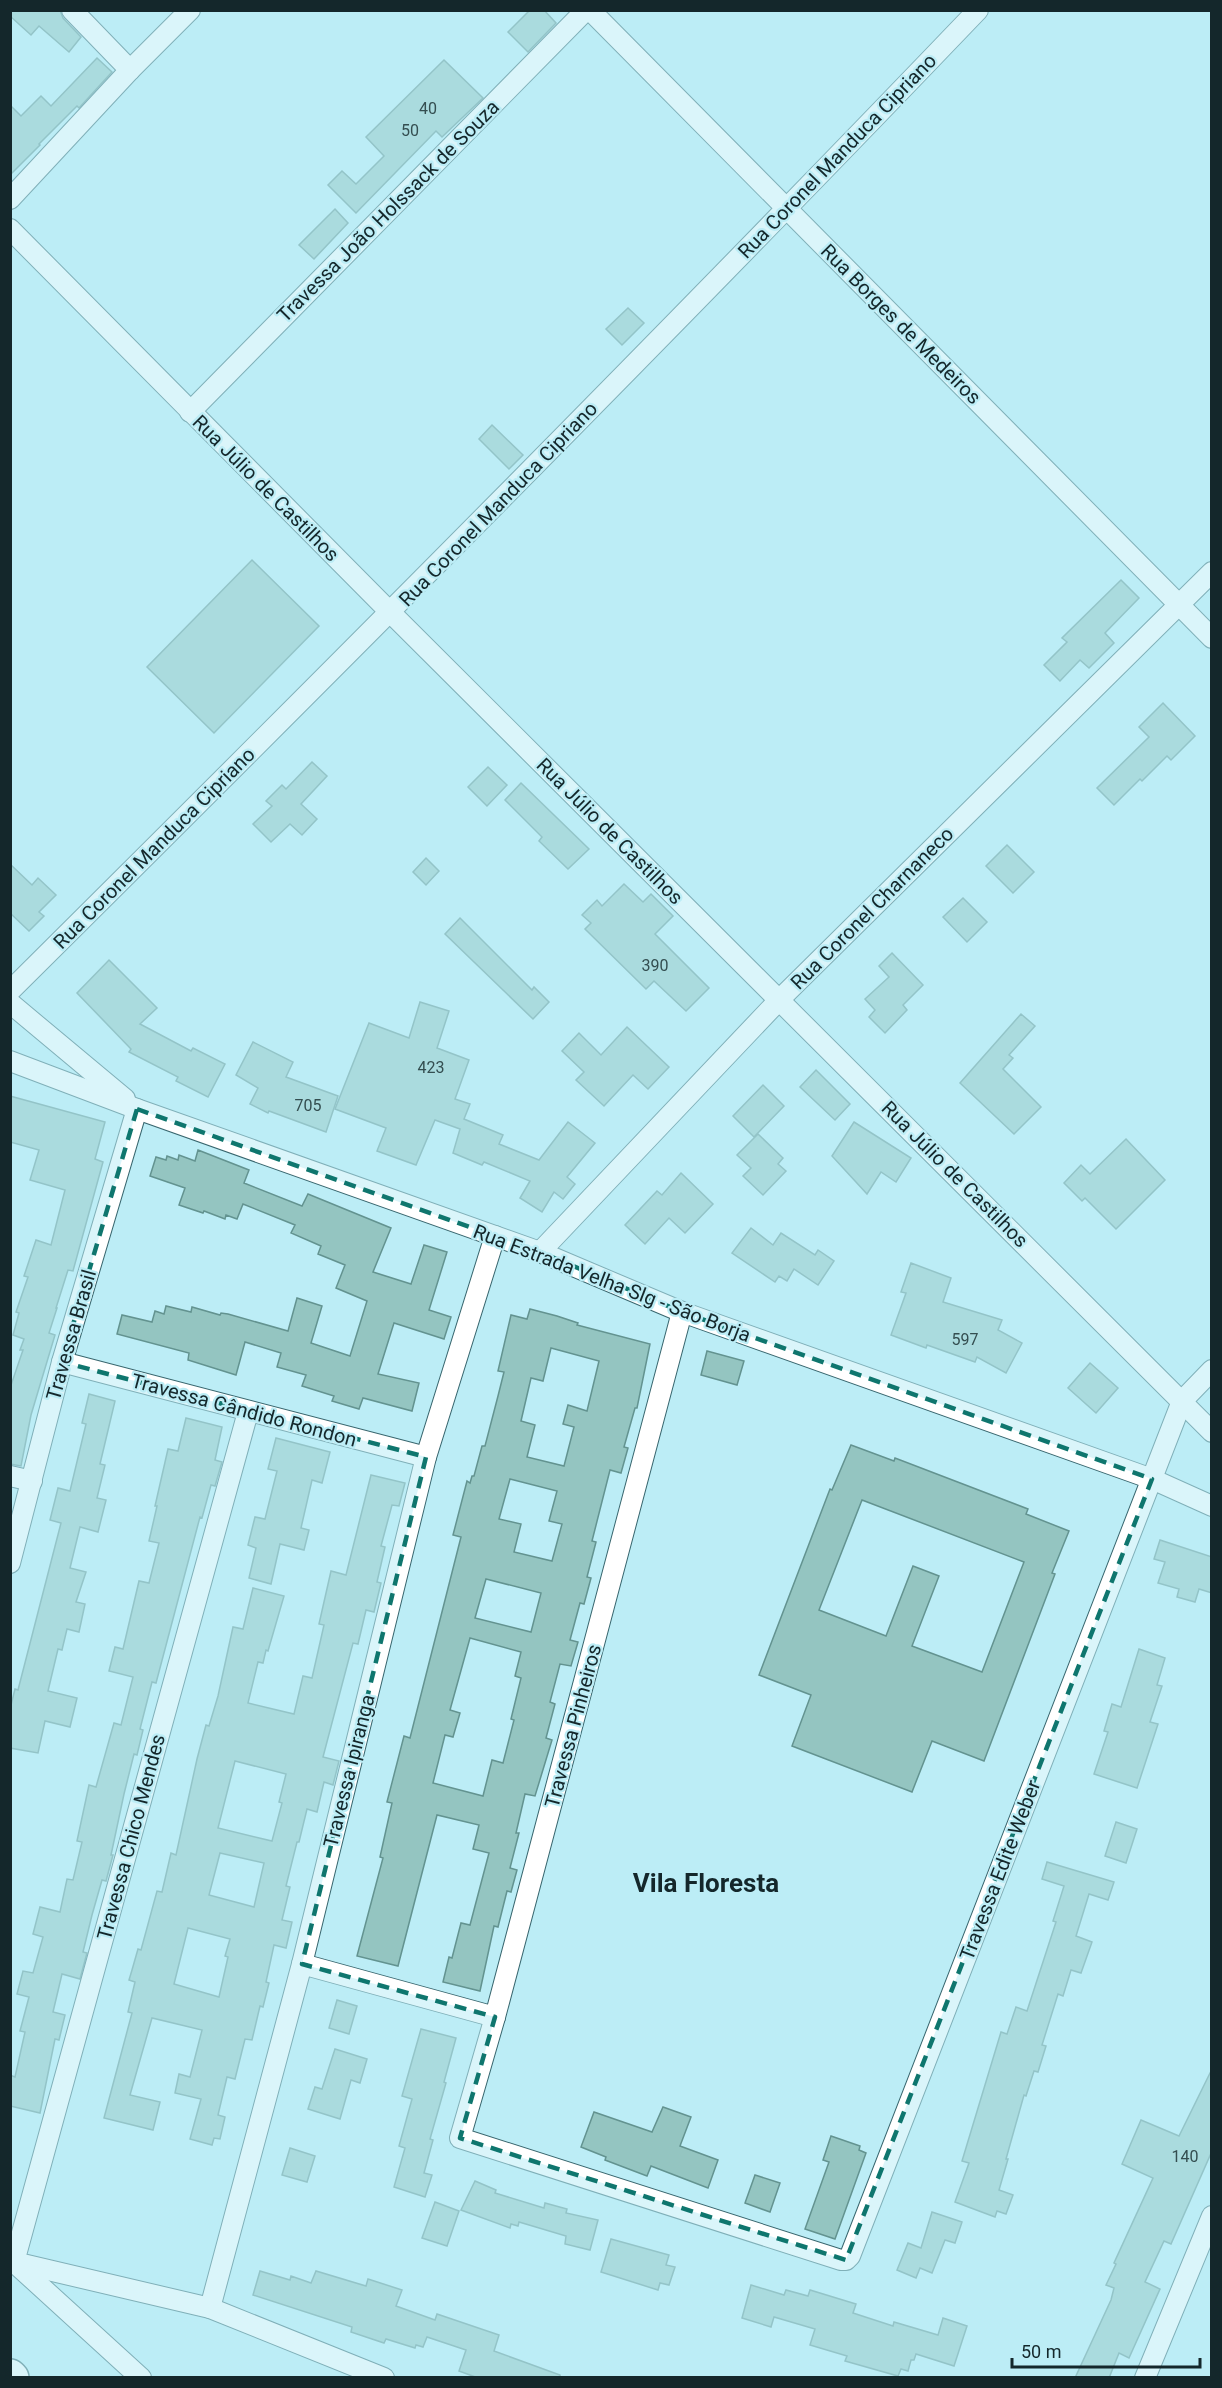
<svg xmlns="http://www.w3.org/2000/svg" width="1222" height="2388" font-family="Roboto,sans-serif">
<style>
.building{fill:#94c5c1;stroke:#639390;stroke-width:1.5;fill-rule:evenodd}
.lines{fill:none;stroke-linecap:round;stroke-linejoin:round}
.minor-casing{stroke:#38666e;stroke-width:22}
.trunk-casing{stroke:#38666e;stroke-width:36}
.minor{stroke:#fff;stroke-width:20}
.trunk{stroke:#fff;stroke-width:33}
.marked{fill:none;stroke:#0f766e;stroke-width:4.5;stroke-dasharray:12 8;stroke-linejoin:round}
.labels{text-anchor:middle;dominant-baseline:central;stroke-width:4.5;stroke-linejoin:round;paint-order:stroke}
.number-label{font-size:16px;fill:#344e50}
.street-label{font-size:20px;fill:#14272b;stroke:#bcedf6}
.district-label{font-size:26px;font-weight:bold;fill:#14272b;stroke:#bcedf6}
</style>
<rect width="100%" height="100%" fill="#bcedf6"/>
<!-- building -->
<g class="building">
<polygon points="10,10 60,10 63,18 81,37 69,52 39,26 31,35 10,16"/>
<polygon points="530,10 544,10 556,23 528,52 508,32"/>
<polygon points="97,58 112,72 79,108 77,106 39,144 40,145 10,175 10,105 21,116 41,96 51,106"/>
<polygon points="444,60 483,98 442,137 436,131 356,213 328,185 342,171 356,184 384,156 366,137"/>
<polygon points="335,209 348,223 314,259 299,245"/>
<polygon points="628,308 644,323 622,345 606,329"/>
<polygon points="492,425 523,455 509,469 479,439"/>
<polygon points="252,560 319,626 214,733 147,667"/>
<polygon points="1121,580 1139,598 1105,633 1114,643 1089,668 1080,660 1060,681 1044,665 1067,642 1062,638"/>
<polygon points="1163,703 1195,736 1171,760 1167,756 1142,781 1140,779 1114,805 1097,788 1149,737 1139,727"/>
<polygon points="312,762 327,776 301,804 317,819 302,835 290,824 271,842 253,824 272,806 266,801 282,785 286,789"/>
<polygon points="488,767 507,785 487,806 468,787"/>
<polygon points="521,783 589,849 568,869 539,841 542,837 505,800"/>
<polygon points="1007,845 1034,872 1013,893 986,866"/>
<polygon points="426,858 439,871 426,885 413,872"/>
<polygon points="10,864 32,885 38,878 56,895 39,912 44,916 29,931 10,913"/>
<polygon points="624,884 643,902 651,894 673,916 655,934 709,988 686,1011 654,981 646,989 585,929 591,923 582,915 597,900 602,906"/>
<polygon points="963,898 987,922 967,942 943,917"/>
<polygon points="460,918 532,990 534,987 549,1002 533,1019 445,934"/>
<polygon points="892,953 923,985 903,1005 907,1010 885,1033 869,1017 875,1010 865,999 889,977 879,966"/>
<polygon points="109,960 157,1008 140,1024 191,1051 193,1048 225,1064 208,1097 176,1081 178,1077 129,1052 131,1049 77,993"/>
<polygon points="420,1002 449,1011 437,1048 469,1060 455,1099 470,1104 464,1119 503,1135 499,1144 539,1160 568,1122 595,1143 567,1177 575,1184 563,1199 554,1192 542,1212 520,1198 530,1181 484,1162 482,1165 453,1153 460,1129 435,1120 416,1165 377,1151 386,1128 335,1109 369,1023 409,1038"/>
<polygon points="1021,1014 1035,1026 1009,1055 1013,1058 1003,1069 1041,1107 1014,1134 960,1083"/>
<polygon points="627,1027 669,1067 648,1089 633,1075 604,1106 576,1080 584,1072 562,1051 579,1033 601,1055"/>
<polygon points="253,1042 293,1062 286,1077 338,1096 326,1132 269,1111 268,1113 250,1104 258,1088 236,1075"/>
<polygon points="816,1070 850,1104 835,1120 800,1087"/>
<polygon points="763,1085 784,1106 754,1137 733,1116"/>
<polygon points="10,1096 105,1122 95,1159 103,1162 73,1271 68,1270 56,1308 57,1308 49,1333 55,1335 31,1415 21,1466 10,1464 10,1388 23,1350 20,1350 24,1339 13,1335 19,1313 16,1312 28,1277 24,1276 36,1240 51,1245 65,1190 30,1180 39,1150 10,1142"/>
<polygon points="854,1122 911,1158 896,1182 881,1172 867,1194 832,1156"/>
<polygon points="758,1134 783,1158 778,1164 786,1171 763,1195 743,1176 751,1168 737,1155"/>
<polygon points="1126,1139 1165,1180 1116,1229 1085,1198 1082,1201 1064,1183 1081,1165 1090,1174"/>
<polygon points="198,1150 249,1170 244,1183 302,1206 308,1194 391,1228 373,1272 411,1284 424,1245 447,1252 429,1310 451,1317 444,1339 394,1323 378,1374 419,1383 412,1411 363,1398 359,1409 332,1401 334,1396 302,1386 306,1375 277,1367 281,1353 245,1342 236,1375 188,1360 189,1353 117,1334 122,1315 152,1322 155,1311 164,1314 166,1306 191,1312 192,1307 220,1315 221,1313 228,1314 288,1331 297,1298 322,1306 311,1343 350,1356 367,1301 336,1288 345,1265 318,1254 321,1246 291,1233 295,1225 243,1204 237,1219 226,1215 225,1219 204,1211 203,1213 179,1205 185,1188 150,1176 156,1157 166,1160 167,1156 178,1160 179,1155 195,1161"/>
<polygon points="681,1173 713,1204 685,1233 669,1218 645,1244 625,1225 657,1191 662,1195"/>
<polygon points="751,1228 773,1245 781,1233 815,1255 818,1250 834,1261 818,1285 794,1269 787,1281 779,1276 775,1282 732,1253"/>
<polygon points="911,1263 951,1278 943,1302 1002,1320 998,1330 1022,1343 1006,1373 977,1357 975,1362 927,1345 926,1348 891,1335 906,1293 901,1292"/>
<path d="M530,1309l27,7 21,7 -1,2 73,19 -13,64h-2l-11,39 4,1 -7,25 -11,-3 -18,71 4,1 -9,35 4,1 -7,26 -4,-1 -10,37 8,2 -7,24 -11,-2 -10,38 5,2 -9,34 6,2 -17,56 -10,-2 -9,39h3l-9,35 7,2 -6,22 -4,-1 -9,36 -4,-1 -14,65 -37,-9 6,-25 3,1 9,-35 9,2 19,-72 -16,-4 6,-24 -42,-10 -39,151 -41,-10 26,-98 -3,-1 12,-54 -5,-1 17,-66 6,2 51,-201 -8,-2 14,-54 3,2 2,-7h2l8,-30h3l13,-50 6,-24 -6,-1 13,-56 16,4zM551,1348l48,13 -12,50 -19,-6 -5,19 11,3 -10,39 -37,-9 8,-32 -14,-4 10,-43 12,3zM510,1479l47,12 -8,30 13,3 -10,37 -38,-9 7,-28 -22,-5zM486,1579l55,14 -10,39 -56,-14zM470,1638l51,14 -6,24 6,2 -10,41 3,1 -11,43 -11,-3 -9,36 -50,-13 12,-48 8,2 7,-24 -10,-3z"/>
<polygon points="707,1351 744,1361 737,1385 701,1375"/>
<polygon points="1090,1363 1118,1388 1096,1413 1068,1388"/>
<polygon points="89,1394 115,1401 100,1464 105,1465 97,1498 106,1500 98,1532 80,1527 70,1568 86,1572 76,1602 85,1604 79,1632 67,1629 62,1650 58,1649 48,1691 77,1698 70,1727 45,1721 38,1753 10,1748 10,1709 15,1689 18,1690 61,1523 50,1520 58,1488 70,1491 86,1424 82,1423"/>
<polygon points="186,1418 222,1427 215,1460 222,1462 215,1486 211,1485 202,1518 200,1517 156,1683 152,1682 140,1729 143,1730 137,1755 134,1754 124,1794 111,1855 113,1855 106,1881 102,1880 92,1915 83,1952 87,1953 80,1979 62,1974 53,2012 65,2015 59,2040 55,2039 40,2113 10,2106 10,2075 15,2077 25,2032 20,2031 29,1997 17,1994 23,1971 33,1973 43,1937 33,1934 40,1907 60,1912 67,1879 73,1880 82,1842 77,1841 89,1785 96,1787 114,1723 121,1725 133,1677 109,1671 115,1647 123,1649 139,1581 149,1583 159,1543 149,1541 157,1506 155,1506 168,1449 178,1451"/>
<polygon points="276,1438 330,1452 322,1483 312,1480 301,1528 309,1530 304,1550 280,1544 271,1584 249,1578 256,1548 248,1545 255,1517 265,1519 277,1471 268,1469"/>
<path d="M851,1445l43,16 1,-3 133,51 -2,5 43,17 -17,42 3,1 -71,187 -52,-20 -20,51 -120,-46 19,-51 -52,-20 71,-186 2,1zM862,1500l162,62 -42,110 -70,-26 27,-70 -26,-10 -27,70 -67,-26z"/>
<path d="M371,1475l34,8 -6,23 -7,-1 -11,41 4,1 -8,35 4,1 -7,29 -8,-2 -8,34 -5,-1 -30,114 16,4 -6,24 -9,-3 -7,30 -10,-3 -8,33h-2l-11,44 4,1 -8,33 10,2 -6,26 -12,-3 -8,37 3,1 -6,24 -3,-1 -8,34 -7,-1 -10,40 -8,-2 -9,38 7,2 -5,22 -6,-1 -2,7 -22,-6 11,-40 -26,-6 4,-19 11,3 12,-47 -50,-12 -22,77 30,7 -7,28 -49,-12 28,-105 -4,-1 7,-30 -6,-2 3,-10 6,-21 3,1 16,-59 5,1 9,-39 5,2 21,-96 9,-34 3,1 9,-30 15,-69 10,2 10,-41 31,8 -16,55 -2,-1 -3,13 -5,-1 -10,41 46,11 9,-38 9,2 12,-53 -5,-1 12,-53 15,4zM235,1761l51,13 -7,28 3,1 -10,38 -54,-13zM220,1853l44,10 -10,44 -45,-12zM188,1928l42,11 -5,17 3,1 -9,40 -45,-13z"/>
<polygon points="1160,1540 1212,1557 1212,1593 1199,1589 1195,1602 1177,1597 1179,1589 1158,1583 1165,1562 1154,1559"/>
<polygon points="1139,1649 1165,1658 1157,1685 1162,1686 1150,1722 1158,1724 1137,1788 1094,1774 1108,1732 1104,1731 1112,1704 1121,1707"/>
<polygon points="1116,1822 1137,1829 1126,1863 1105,1856"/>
<polygon points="1047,1862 1114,1882 1108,1900 1089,1894 1076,1936 1092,1942 1081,1973 1071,1970 1063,1996 1058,1994 1042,2045 1046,2046 1038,2072 1034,2071 1026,2096 1024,2095 1006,2159 1008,2159 999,2190 1013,2195 1006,2214 997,2211 995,2217 955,2202 969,2163 962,2161 1001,2032 1007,2034 1016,2007 1027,2011 1056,1922 1053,1921 1064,1886 1042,1879"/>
<polygon points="337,2000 357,2006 349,2034 329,2028"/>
<polygon points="421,2029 456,2038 444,2082 446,2083 430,2139 433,2140 424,2173 432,2175 425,2197 394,2187 405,2148 399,2146 412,2099 402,2096"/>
<polygon points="335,2049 367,2059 360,2083 351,2080 340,2119 308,2109 315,2087 322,2089"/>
<polygon points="1212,2069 1212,2151 1171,2244 1164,2241 1145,2282 1160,2289 1129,2358 1119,2353 1109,2378 1075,2378 1111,2300 1114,2288 1106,2285 1116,2264 1114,2263 1153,2178 1122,2164 1141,2120 1179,2136"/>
<polygon points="663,2107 691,2117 680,2146 718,2160 708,2188 651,2166 647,2176 605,2160 606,2157 581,2147 594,2112 652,2132"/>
<polygon points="831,2136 860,2146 859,2150 866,2153 835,2239 805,2229 829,2162 823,2160"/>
<polygon points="290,2148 315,2156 307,2182 282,2175"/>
<polygon points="755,2175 780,2183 770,2212 745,2203"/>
<polygon points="475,2181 496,2190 495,2193 544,2208 545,2203 567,2209 566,2213 598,2220 590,2250 565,2244 566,2236 519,2222 518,2226 511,2224 510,2228 461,2210"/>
<polygon points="435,2202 459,2211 447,2246 422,2238"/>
<polygon points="932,2212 962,2222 955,2243 945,2240 932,2273 920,2268 916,2278 897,2270 908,2243 921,2248"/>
<polygon points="611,2239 669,2255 666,2265 675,2267 669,2285 660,2283 658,2290 601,2272"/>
<polygon points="260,2271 290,2280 291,2276 311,2283 316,2271 366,2286 368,2279 402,2290 396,2306 435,2320 437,2314 499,2335 494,2351 560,2375 560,2378 478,2378 459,2371 466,2350 427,2337 423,2347 416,2345 415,2348 386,2339 384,2343 351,2332 352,2327 253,2295"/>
<polygon points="751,2285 784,2295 786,2290 808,2296 810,2290 856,2304 853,2313 893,2326 894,2322 938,2335 943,2318 967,2326 954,2366 916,2354 914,2360 911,2360 908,2371 901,2369 898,2376 845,2361 847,2356 810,2345 815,2329 774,2317 771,2327 742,2318"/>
</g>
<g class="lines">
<defs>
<g id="minor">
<polyline points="72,10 130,70"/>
<polyline points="590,10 1212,638"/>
<polyline points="10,199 130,70 190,10"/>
<polyline points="10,229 391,613 1212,1432"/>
<polyline points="190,412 586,10"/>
<path d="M10,991c326,-324 650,-649 968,-981"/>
<polyline points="10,1003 125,1099"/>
<polyline points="10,1061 137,1109 540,1252 682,1312 1152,1479 1212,1506"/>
<polyline points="540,1252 780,999 1212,572"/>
<polyline points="682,1312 495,2017 460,2138 841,2260 846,2260 850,2256 1182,1401 1212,1370"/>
<polyline points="62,1362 426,1457"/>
<polyline points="248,1412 14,2262 210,2308 384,2378"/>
<polyline points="10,1476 32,1481"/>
<polyline points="10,1563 62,1362 137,1109"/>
<polyline points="302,1964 495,2017"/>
<polyline points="16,2264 141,2378"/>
<polyline points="210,2308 302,1964 426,1457 495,1236"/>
<polyline points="1145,2378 1212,2216"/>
</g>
<polyline id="trunk" points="10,2376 12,2378"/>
</defs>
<!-- minor casing -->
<use href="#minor" class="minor-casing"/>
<!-- trunk casing -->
<use href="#trunk" class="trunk-casing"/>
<!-- minor -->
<use href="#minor" class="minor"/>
<!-- trunk -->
<use href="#trunk" class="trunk"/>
</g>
<!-- marked area -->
<path d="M0 0H1222V2388H0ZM137,1109l403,143 142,60 470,167 -306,781 -386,-122 35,-121 -193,-53 124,-507 -364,-95z" fill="#bcedf6" fill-opacity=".55" fill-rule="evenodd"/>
<path class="marked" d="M137,1109l403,143 142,60 470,167 -306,781 -386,-122 35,-121 -193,-53 124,-507 -364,-95z"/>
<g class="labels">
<!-- number labels -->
<g class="number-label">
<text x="428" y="108">40</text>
<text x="410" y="130">50</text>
<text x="655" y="965">390</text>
<text x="431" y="1067">423</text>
<text x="308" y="1105">705</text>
<text x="965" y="1339">597</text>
<text x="1185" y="2156">140</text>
</g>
<!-- street labels -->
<g class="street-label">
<text transform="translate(837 156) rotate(-46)">Rua Coronel Manduca Cipriano</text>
<text transform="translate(388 211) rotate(-45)">Travessa João Holssack de Souza</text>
<text transform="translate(901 324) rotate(45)">Rua Borges de Medeiros</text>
<text transform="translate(266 488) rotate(45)">Rua Júlio de Castilhos</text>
<text transform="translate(498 504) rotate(-46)">Rua Coronel Manduca Cipriano</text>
<text transform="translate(610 831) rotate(45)">Rua Júlio de Castilhos</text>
<text transform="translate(154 848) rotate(-45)">Rua Coronel Manduca Cipriano</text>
<text transform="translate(872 908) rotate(-45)">Rua Coronel Charnaneco</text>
<text transform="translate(955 1174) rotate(45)">Rua Júlio de Castilhos</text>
<text transform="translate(612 1283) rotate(21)">Rua Estrada Velha Slg - São Borja</text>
<text transform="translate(71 1335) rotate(-74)">Travessa Brasil</text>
<text transform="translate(244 1410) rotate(15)">Travessa Cândido Rondon</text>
<text transform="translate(573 1726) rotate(-75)">Travessa Pinheiros</text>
<text transform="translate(349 1771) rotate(-76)">Travessa Ipiranga</text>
<text transform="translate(131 1837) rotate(-75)">Travessa Chico Mendes</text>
<text transform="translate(1000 1870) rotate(-69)">Travessa Edite Weber</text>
</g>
<!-- district labels -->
<g class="district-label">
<text x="706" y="1883">Vila Floresta</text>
</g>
</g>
<!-- border -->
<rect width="1222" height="2388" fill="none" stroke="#14272b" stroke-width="24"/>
<!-- scale -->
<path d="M1012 2358v9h188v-9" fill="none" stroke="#14272b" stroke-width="3"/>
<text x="1021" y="2358" font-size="18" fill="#14272b" stroke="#bcedf6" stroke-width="4.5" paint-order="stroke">50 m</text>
</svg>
